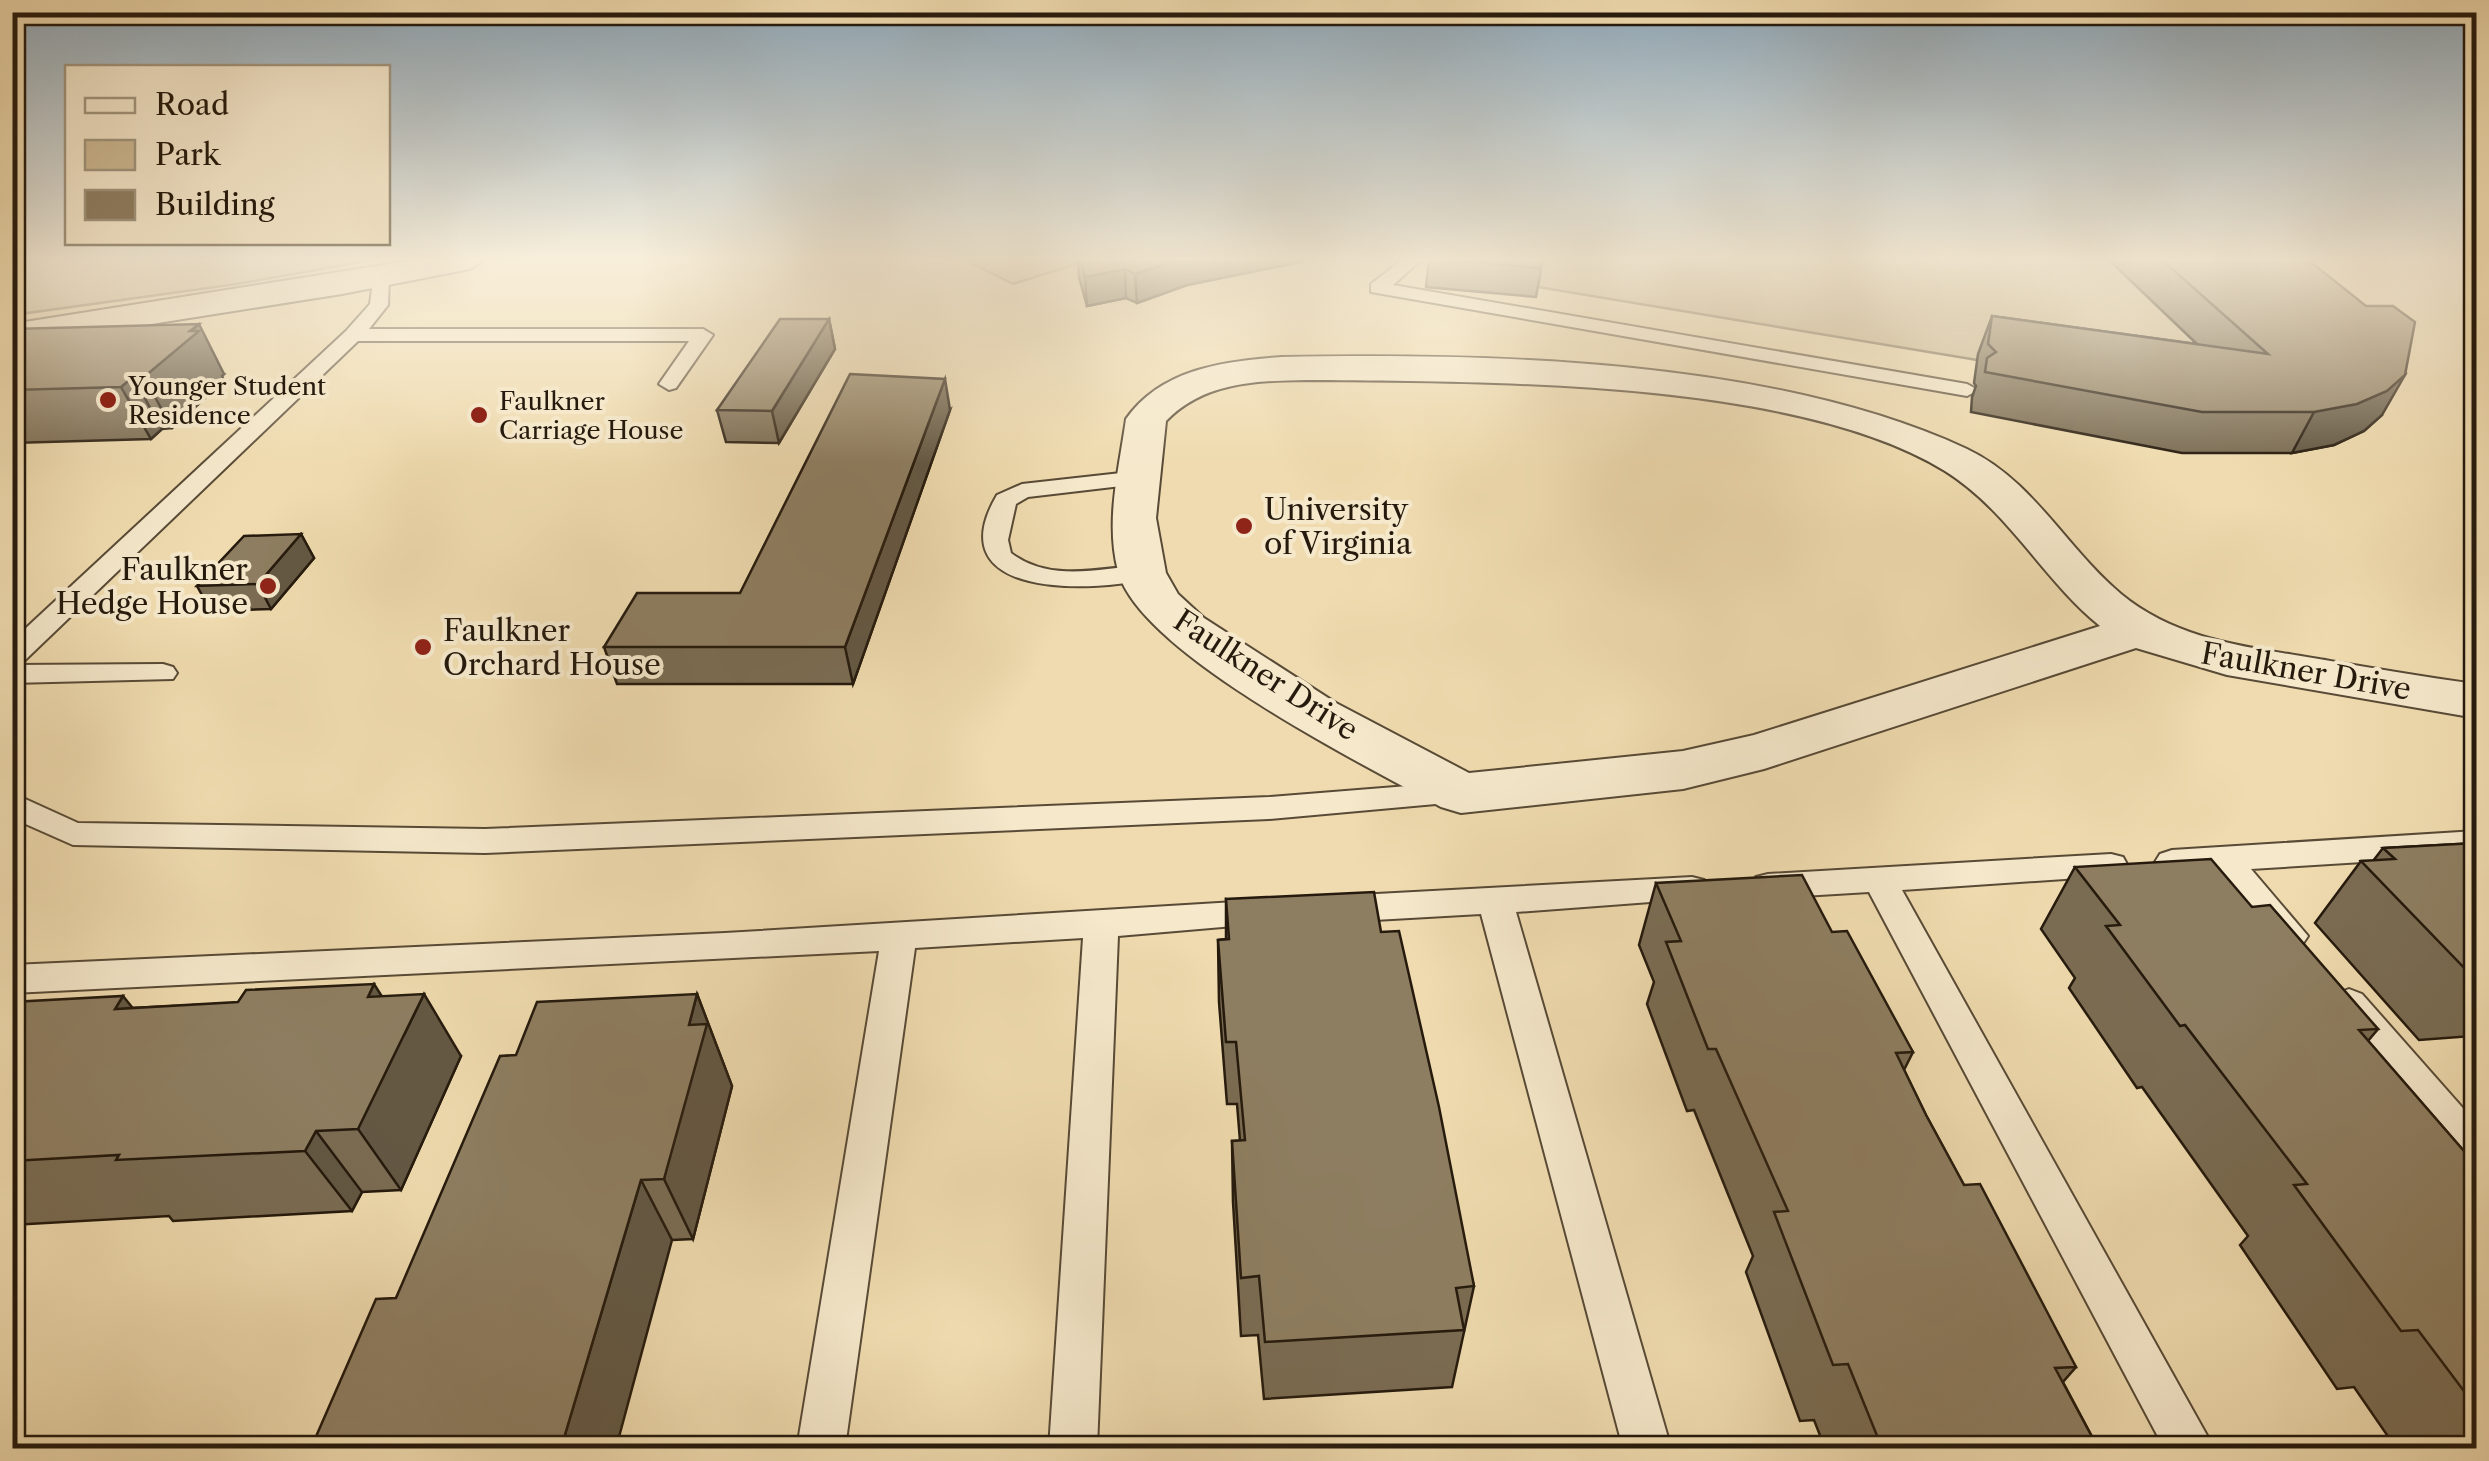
<svg xmlns="http://www.w3.org/2000/svg" width="2489" height="1461" font-family="'Libre Caslon Text',serif">
<style>
.green{fill:#cdba93;stroke:#796a50;stroke-width:2.5}
.lines{fill:none;stroke-linecap:round;stroke-linejoin:round}
.service-casing{stroke:#584a36;stroke-width:4}
.minor-casing{stroke:#584a36;stroke-width:4}
.tertiary-casing{stroke:#584a36;stroke-width:4}
.service{fill:#f5e8cb;fill-rule:evenodd}
.minor{fill:#f5e8cb;fill-rule:evenodd}
.tertiary{fill:#f5e8cb;fill-rule:evenodd}
.wall{fill:#7a6c53;stroke:#251a0d;stroke-width:2.5}
.shaded-wall{fill:#635844;stroke:#251a0d;stroke-width:2.5}
.building{fill:#8e7e61;stroke:#251a0d;stroke-width:2.5}
.poi-dot{fill:#8f2418;stroke:#f5e8cb;stroke-width:4}
.labels{text-anchor:middle;dominant-baseline:central;stroke-width:8;stroke-linejoin:round;paint-order:stroke}
.far-poi-label{font-size:25px;fill:#251a0d;stroke:#f5e8cb;text-anchor:start}
.poi-label{font-size:30px;fill:#251a0d;stroke:#f5e8cb;text-anchor:start}
.street-label{font-size:30px;fill:#251a0d;stroke:#f5e8cb}
</style>
<rect width="100%" height="100%" fill="#efdbaf"/>
<filter id="stains"><feTurbulence type="fractalNoise" baseFrequency=".002" numOctaves="4"/><feColorMatrix values="0 0 0 0 .2 0 0 0 0 .09 0 0 0 0 .02 0 0 0 .5 -.17"/></filter>
<radialGradient id="worn" r=".72"><stop offset=".6" stop-color="#630" stop-opacity="0"/><stop offset="1" stop-color="#630" stop-opacity=".3"/></radialGradient>
<!-- green -->
<g class="green">
<polygon points="12,259 378,259 237,284 13,315"/>
<polygon points="963,259 1092,259 1013,284"/>
<polygon points="1543,259 2108,259 2194,341 2200,359 1977,360 1538,287"/>
</g>
<g class="lines">
<defs>
<g id="service">
<polygon points="1403,259 1422,259 1393,285 1967,384 1978,390 1967,396 1371,292 1371,284"/>
<polygon points="374,274 389,278 388,305 369,329 703,329 713,335 676,388 669,390 659,384 689,341 358,341 22,663 13,665 163,664 173,667 177,673 173,679 12,683 12,641 346,331 370,304"/>
<path d="M1139,471l8,2v10l-119,14 -12,7 -8,36 3,13c38,29 87,16 131,12l9,3 4,5 -4,5c-59,15 -215,21 -154,-83l25,-11z"/>
<polygon points="1458,782 1469,785 1474,793 1469,801 1269,819 485,853 73,845 12,818 12,793 78,823 485,829 1269,797"/>
<polygon points="2476,831 2476,855 2251,869 2308,936 2302,945 2290,949 2278,945 2214,871 2160,870 2155,862 2160,854 2172,850"/>
<polygon points="2111,854 2123,857 2128,866 2123,875 1902,890 2214,1448 2164,1448 1869,892 1768,898 1756,895 1751,886 1756,877 1768,874"/>
<polygon points="1692,877 1704,880 1709,889 1704,898 1516,912 1671,1448 1623,1448 1481,914 1339,922 1327,918 1322,909 1327,900 1339,896"/>
<polygon points="1268,900 1280,904 1285,913 1280,922 1118,936 1097,1448 1049,1448 1083,938 915,948 845,1448 797,1448 879,951 12,993 12,965 725,933"/>
<polygon points="2349,989 2362,994 2476,1123 2476,1169 2462,1164 2336,1014 2330,1004 2336,994"/>
</g>
<path id="minor" d="M1281,357c211,-4 493,2 686,92 66,31 100,100 154,145 57,47 128,53 198,65 53,9 105,18 157,25v34l-249,-43 -91,-27 -372,121 -81,20 -222,24 -20,-6c-76,-42 -302,-154 -323,-236 -13,-50 1,-102 8,-152 35,-50 98,-58 155,-62zM1306,380c177,2 488,-2 639,91 64,40 98,109 155,155l-346,109 -71,16 -214,22 -133,-70 -132,-85 -26,-24 -12,-21 -10,-55 10,-97c38,-39 89,-40 140,-41z"/>
<polygon id="tertiary" points="421,259 486,259 470,269 342,294 12,346 12,324"/>
</defs>
<!-- service casing -->
<use href="#service" class="service-casing"/>
<!-- minor casing -->
<use href="#minor" class="minor-casing"/>
<!-- tertiary casing -->
<use href="#tertiary" class="tertiary-casing"/>
<!-- service -->
<use href="#service" class="service"/>
<!-- minor -->
<use href="#minor" class="minor"/>
<!-- tertiary -->
<use href="#tertiary" class="tertiary"/>
</g>
<!-- wall -->
<g class="wall">
<polygon points="1078,259 1306,259 1305,261 1187,285 1137,303 1126,298 1087,306 1079,277"/>
<polygon points="1429,259 1543,259 1536,297 1426,287"/>
<polygon points="2108,259 2307,259 2382,415 2364,431 2334,445 2292,453 2182,453 1971,412 1972,397 1976,386 1974,383 1978,354 1992,316 2197,344"/>
<polygon points="829,319 835,349 779,443 726,442 717,410"/>
<polygon points="12,329 224,374 222,376 224,381 172,428 162,429 151,439 12,443"/>
<polygon points="950,410 853,684 617,684 604,647 740,593"/>
<polygon points="301,534 314,558 271,609 211,611 197,586"/>
<polygon points="2476,843 2476,1041 2472,1036 2419,1040 2315,923 2361,861 2373,861 2383,848"/>
<polygon points="2075,867 2252,907 2378,1029 2368,1041 2470,1158 2476,1158 2476,1448 2396,1448 2354,1387 2337,1389 2240,1245 2248,1236 2142,1087 2137,1088 2069,988 2075,978 2041,929"/>
<polygon points="1656,883 1832,932 1913,1052 1904,1070 1926,1115 1964,1185 2076,1367 2063,1382 2098,1448 1825,1448 1814,1420 1800,1421 1746,1272 1753,1256 1694,1110 1687,1111 1647,1004 1654,982 1639,945"/>
<polygon points="1226,899 1381,932 1474,1286 1452,1387 1264,1399 1258,1335 1241,1336 1233,1202 1232,1141 1240,1141 1237,1104 1227,1104 1219,1002 1218,940 1226,939"/>
<polygon points="697,994 732,1086 693,1239 672,1240 396,1298 516,1055"/>
<polygon points="382,996 461,1056 401,1190 362,1192 352,1211 173,1221 169,1216 12,1225 12,1002 132,1008"/>
</g>
<!-- shaded-wall -->
<g class="shaded-wall">
<polygon points="1181,259 1306,259 1305,261 1187,285 1137,303 1135,274"/>
<polygon points="1125,269 1126,298 1087,306 1085,277"/>
<polygon points="829,319 835,349 779,443 772,411"/>
<polygon points="199,324 224,374 222,376 224,381 172,428 144,377"/>
<polygon points="2405,375 2382,415 2364,431 2334,445 2292,453 2314,412"/>
<polygon points="133,377 162,429 151,439 121,387"/>
<polygon points="945,379 950,410 853,684 845,647"/>
<polygon points="301,534 314,558 271,609 258,584"/>
<polygon points="374,984 405,1033 424,994 461,1056 401,1190 358,1129 368,997"/>
<polygon points="697,994 732,1086 693,1239 664,1179 689,1025"/>
<polygon points="123,996 173,1058 115,1009"/>
<polygon points="316,1131 362,1192 352,1211 305,1151"/>
<polygon points="641,1180 672,1240 616,1448 561,1448"/>
</g>
<!-- building -->
<g class="building">
<polygon points="1080,259 1181,259 1135,274 1125,269 1085,277"/>
<polygon points="1432,259 1542,259 1540,268"/>
<polygon points="2161,259 2307,259 2366,306 2393,306 2415,322 2405,375 2387,391 2357,404 2314,412 2202,412 1985,372 1987,358 1996,352 1988,344 1992,316 2268,354"/>
<polygon points="780,319 829,319 772,411 717,410"/>
<polygon points="199,324 190,331 199,331 144,377 133,377 121,387 12,390 12,329"/>
<polygon points="850,374 945,379 845,647 604,647 637,593 740,593"/>
<polygon points="301,534 258,584 197,586 244,536"/>
<polygon points="2476,843 2476,978 2474,978 2361,861 2395,859 2383,848"/>
<polygon points="2211,859 2252,907 2270,905 2378,1029 2359,1030 2470,1158 2476,1158 2476,1407 2418,1330 2401,1331 2294,1185 2307,1184 2185,1025 2180,1026 2106,926 2120,925 2075,867"/>
<polygon points="1802,875 1832,932 1847,931 1913,1052 1896,1053 1926,1115 1964,1185 1980,1184 2076,1367 2055,1368 2098,1448 1882,1448 1848,1364 1833,1365 1774,1212 1788,1211 1716,1049 1708,1049 1666,942 1681,941 1656,883"/>
<polygon points="1374,892 1381,932 1399,931 1439,1107 1474,1286 1456,1288 1464,1330 1265,1342 1259,1276 1241,1278 1232,1141 1245,1140 1236,1042 1226,1042 1218,940 1229,939 1226,899"/>
<polygon points="374,984 368,997 424,994 358,1129 316,1131 305,1151 116,1160 119,1155 12,1161 12,1002 123,996 115,1009 238,1002 246,990"/>
<polygon points="697,994 689,1025 707,1024 664,1179 641,1180 561,1448 311,1448 376,1299 396,1298 500,1056 516,1055 537,1002"/>
</g>
<!-- sky -->
<linearGradient id="sky" x2="0" y2="1"><stop stop-color="#8fa9bb"/><stop offset="0.56" stop-color="#f8efdb"/><stop offset="1" stop-color="#f8efdb" stop-opacity="0"/></linearGradient>
<rect width="2489" height="463" fill="url(#sky)"/>
<!-- markers -->
<g class="poi-dot">
<circle cx="108" cy="400" r="10"/>
<circle cx="479" cy="415" r="10"/>
<circle cx="1244" cy="526" r="10"/>
<circle cx="268" cy="586" r="10"/>
<circle cx="423" cy="647" r="10"/>
</g>
<g class="labels">
<!-- far-poi labels -->
<g class="far-poi-label">
<text x="128" y="386">Younger Student<tspan x="128" dy="29">Residence</tspan></text>
<text x="499" y="401">Faulkner<tspan x="499" dy="29">Carriage House</tspan></text>
</g>
<!-- poi labels -->
<g class="poi-label">
<text x="1264" y="509">University<tspan x="1264" dy="34">of Virginia</tspan></text>
<text x="248" y="569" text-anchor="end">Faulkner<tspan x="248" dy="34">Hedge House</tspan></text>
<text x="443" y="630">Faulkner<tspan x="443" dy="34">Orchard House</tspan></text>
</g>
<!-- street labels -->
<g class="street-label">
<text transform="translate(2306 671) rotate(10)">Faulkner Drive</text>
<text transform="translate(1266 675) rotate(33)">Faulkner Drive</text>
</g>
</g>
<!-- margin -->
<rect width="2489" height="1461" fill="none" stroke="#efdbaf" stroke-width="50"/>
<rect x="15" y="15" width="2459" height="1431" fill="none" stroke="#251a0d" stroke-width="5"/>
<rect x="25" y="25" width="2439" height="1411" fill="none" stroke="#251a0d" stroke-width="2.5"/>
<!-- legend -->
<rect x="65" y="65" width="325" height="180" fill="#f5e8cb" stroke="#a2967f" stroke-width="2.5"/>
<rect x="85" y="98" width="50" height="15" fill="#f5e8cb" stroke="#a2967f" stroke-width="2.5"/>
<text x="155" y="115" font-size="30" fill="#251a0d">Road</text>
<rect x="85" y="140" width="50" height="30" fill="#cdba93" stroke="#a2967f" stroke-width="2.5"/>
<text x="155" y="165" font-size="30" fill="#251a0d">Park</text>
<rect x="85" y="190" width="50" height="30" fill="#8e7e61" stroke="#a2967f" stroke-width="2.5"/>
<text x="155" y="215" font-size="30" fill="#251a0d">Building</text>
<rect width="100%" height="100%" filter="url(#stains)"/>
<rect width="100%" height="100%" fill="url(#worn)"/>
</svg>
